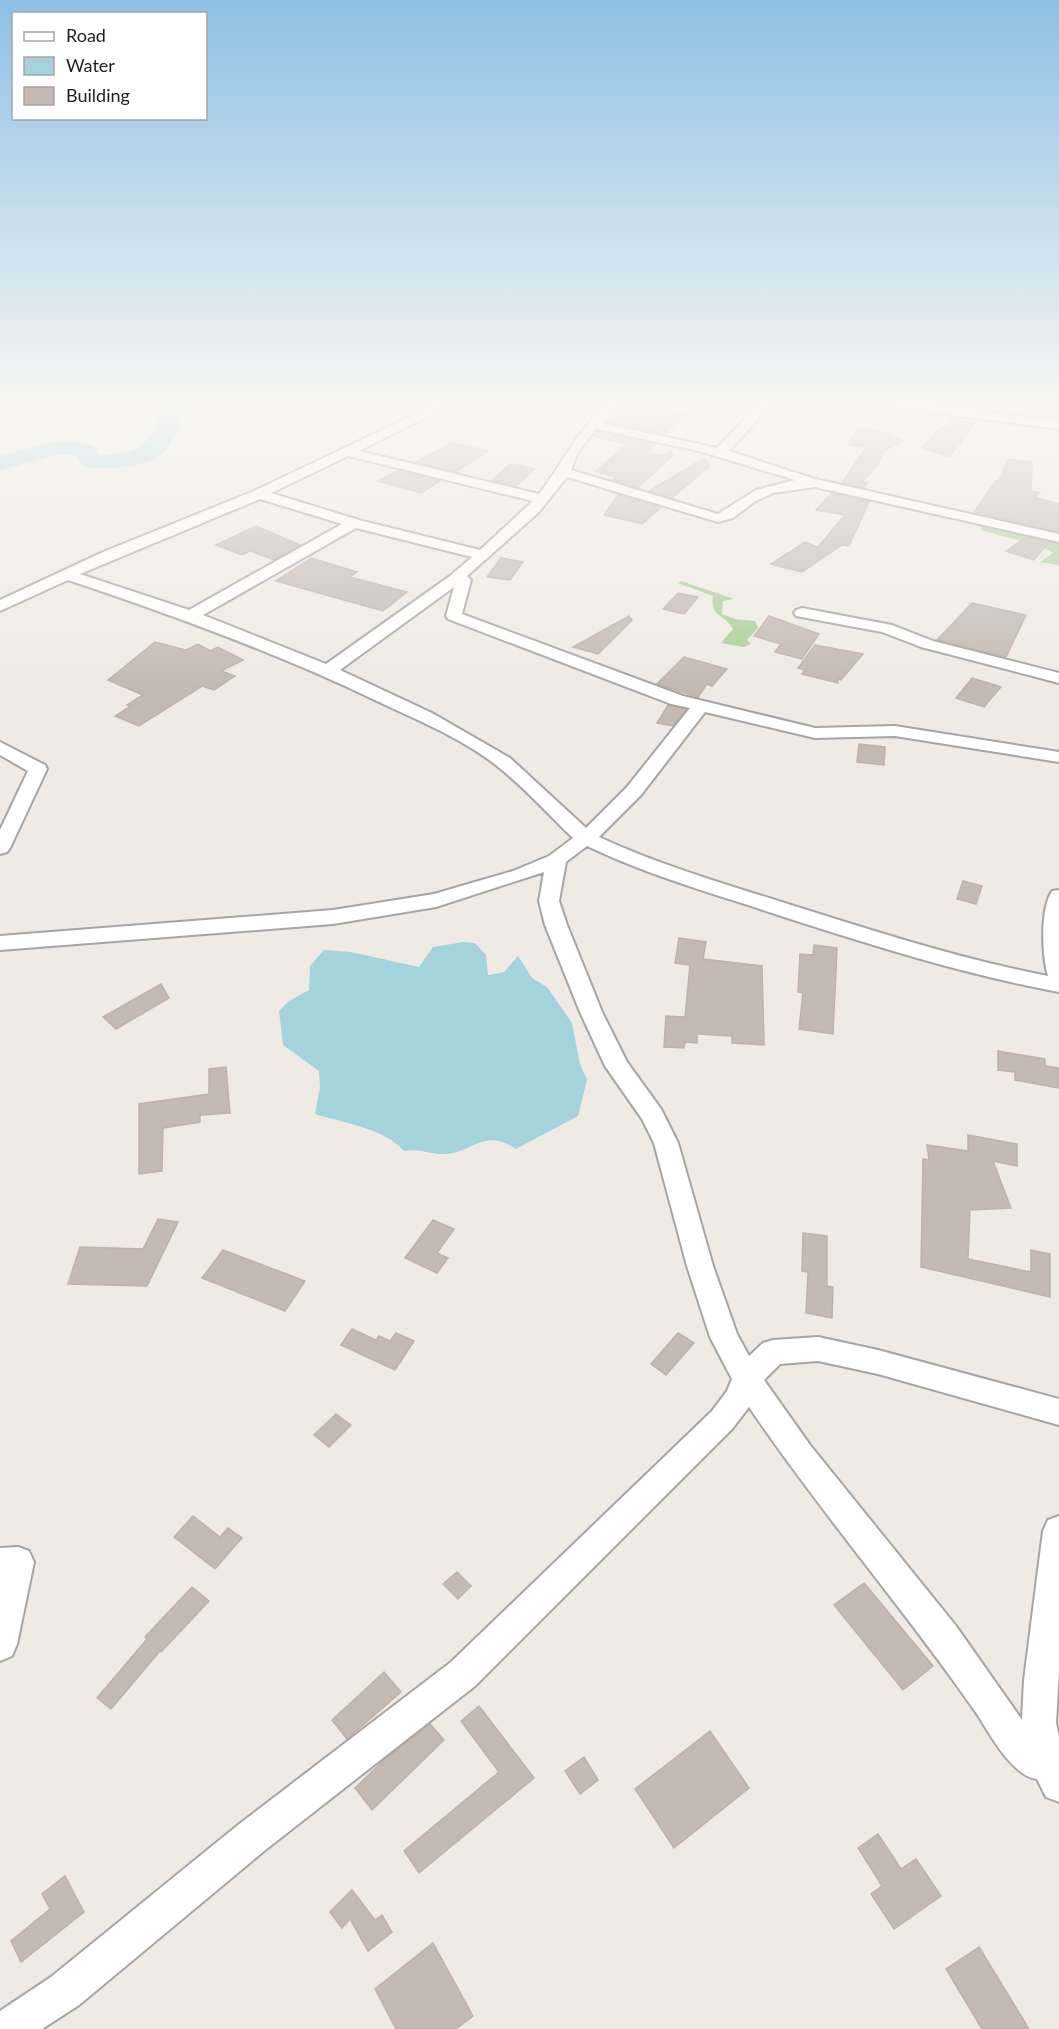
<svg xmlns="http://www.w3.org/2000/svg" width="1059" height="2029" font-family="Lato,sans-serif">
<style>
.forest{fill:#abcf98}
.water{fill:#a4d3de}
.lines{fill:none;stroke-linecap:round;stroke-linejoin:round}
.river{fill:#a4d3de;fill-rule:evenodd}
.building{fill:#c4bab3;stroke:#c1b1a6;stroke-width:1.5}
.minor-casing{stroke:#a5a5a5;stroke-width:4}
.minor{fill:#fff;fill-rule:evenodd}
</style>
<rect width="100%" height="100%" fill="#efebe4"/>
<!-- forest -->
<g class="forest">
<polygon points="983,524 1059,540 1059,565 1040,562 1053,553 1041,546 980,530"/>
<path d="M681,581l53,18 -11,2 -1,13 13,5 20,2 3,7 -11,12 4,4 -7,3 -23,-4 12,-14c-9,-16 -23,-11 -20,-33l-35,-13z"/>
</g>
<!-- water -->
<path class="water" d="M464,942l11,1 11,12 2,20 16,-3 14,-16 14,22 15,9 25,36 8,41 7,16 -9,36 -62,33c-32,-21 -40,2 -70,5 -14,1 -27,-6 -42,-3 -20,-23 -61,-28 -89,-37l5,-27 -1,-16 -36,-26 -4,-34 10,-10 20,-11 1,-24 14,-16 27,2 68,15 14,-20z"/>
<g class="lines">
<!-- river -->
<path class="river" d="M172,402h28l-10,11 -13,6 4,8c-6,9 -14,24 -23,30 -14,10 -63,16 -77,7l-5,-9h-20l-56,15v-14c33,-8 61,-22 94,-10l5,9c34,-3 38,-2 59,-28l-4,-11 3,-5 13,-6z"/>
</g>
<!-- building -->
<g class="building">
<polygon points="1045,402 1059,402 1059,419 1040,416"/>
<polygon points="637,404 654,408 657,406 687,414 664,434 610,422"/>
<polygon points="950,419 974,423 950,457 922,448 941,427 945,428"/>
<polygon points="859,428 889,433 887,435 904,441 885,450 876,467 862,482 868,483 863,488 842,483 866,447 848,445"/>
<polygon points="597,432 655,445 645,453 660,456 670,451 673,455 638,488 612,480 618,477 595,472 627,444 593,436"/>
<polygon points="453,443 488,451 455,472 415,462"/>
<polygon points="704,458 710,466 672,498 649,491"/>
<polygon points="1008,459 1032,462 1031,491 1039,493 1035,497 1059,504 1059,532 974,512 996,481 999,481"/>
<polygon points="510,464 535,469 516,486 492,480"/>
<polygon points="398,471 440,481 421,493 378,481"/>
<polygon points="832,493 869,502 849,546 842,545 802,572 771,564 805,542 818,547 845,515 816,510"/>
<polygon points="618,495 661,507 642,524 604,515"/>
<polygon points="256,526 300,545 274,560 250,551 242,555 216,545"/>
<polygon points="1027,537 1049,542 1034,560 1006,551"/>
<polygon points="311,558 357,572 350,577 407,592 383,611 276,581"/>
<polygon points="501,558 523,562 510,580 487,577"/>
<polygon points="678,593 698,597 684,614 663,609"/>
<polygon points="972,603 1026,615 1006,657 937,640"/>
<polygon points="629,616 632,620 598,654 573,647"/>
<polygon points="769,616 819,634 802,659 775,652 781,644 754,636"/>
<polygon points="155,642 186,650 198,644 210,651 218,647 243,660 221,671 235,676 214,690 202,686 139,726 115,716 131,706 127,705 143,695 108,680"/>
<polygon points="815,645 863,654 841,680 837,679 838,683 802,674 805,670 798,668"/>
<polygon points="684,657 727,669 712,686 707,684 698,697 657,684"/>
<polygon points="972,678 1001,687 984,707 956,698"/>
<polygon points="668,705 686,709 673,726 657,723"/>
<polygon points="859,744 885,747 884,765 857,762"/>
<polygon points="963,881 982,886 976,904 957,899"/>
<polygon points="679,938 706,942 703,959 762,966 764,1045 732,1043 732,1036 697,1034 697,1043 685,1042 684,1048 664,1047 666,1016 685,1017 690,965 675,963"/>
<polygon points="814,945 837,948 833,1034 799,1029 803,993 798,992 800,954 813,955"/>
<polygon points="161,984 169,998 116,1029 103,1017"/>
<polygon points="998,1051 1045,1059 1045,1066 1059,1068 1059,1088 1015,1080 1015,1072 998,1070"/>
<polygon points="226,1067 230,1113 200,1115 200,1122 163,1128 162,1171 139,1174 139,1104 209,1094 209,1069"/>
<polygon points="968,1135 1017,1144 1017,1166 993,1161 1011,1208 970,1210 968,1259 1031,1272 1031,1250 1050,1254 1050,1297 921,1267 923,1159 929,1160 927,1145 968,1151"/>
<polygon points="158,1219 178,1222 147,1286 68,1284 80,1247 143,1249"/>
<polygon points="433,1220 454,1229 437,1253 448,1258 437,1273 405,1258"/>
<polygon points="803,1233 827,1236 827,1286 833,1287 832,1318 806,1313 808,1272 802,1271"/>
<polygon points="223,1250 305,1281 285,1311 202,1278"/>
<polygon points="352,1329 376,1340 379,1336 390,1341 396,1333 414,1341 395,1370 341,1345"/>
<polygon points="678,1333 694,1343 666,1375 651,1364"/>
<polygon points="336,1414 351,1425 329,1447 314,1435"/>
<polygon points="193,1516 220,1537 228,1528 242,1538 215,1569 174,1537"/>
<polygon points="457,1572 471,1586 458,1599 443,1584"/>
<polygon points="864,1583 933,1666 903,1690 834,1605"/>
<polygon points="192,1587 209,1601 161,1652 160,1651 111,1709 97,1698 147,1639 145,1637"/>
<polygon points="384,1672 401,1692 347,1739 332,1720"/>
<polygon points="479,1706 534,1778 419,1873 404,1851 499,1772 461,1721"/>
<polygon points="430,1724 444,1740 372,1810 355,1788 383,1761"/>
<polygon points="710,1731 749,1788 674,1848 635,1789"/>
<polygon points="584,1757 598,1780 580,1794 565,1771"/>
<polygon points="878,1834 901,1869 916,1859 941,1896 894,1929 871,1894 882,1886 858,1848"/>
<polygon points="65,1876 84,1912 21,1962 11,1941 50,1909 42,1894"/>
<polygon points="352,1890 375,1920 382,1915 392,1932 368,1951 350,1919 342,1928 330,1912"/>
<polygon points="433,1943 473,2016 456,2029 396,2029 375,1989"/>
<polygon points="979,1947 1029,2029 982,2029 946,1969"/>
</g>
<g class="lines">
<defs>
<g id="minor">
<path d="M441,402h15l-97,49 180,43c24,-31 39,-66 71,-92h13l-21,21 115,25 44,-46h13l-45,49 86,28 244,55v8l-244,-55 -42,6 -19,9 -21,16 -15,4 -151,-45 -29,36 -71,63 4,4 -9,34 221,82 132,32 80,-2 164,26v10l-164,-26 -80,2 -110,-26 -64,83 -42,42c60,28 126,47 189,67 86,27 172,55 260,72 -6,-20 -8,-67 4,-85l7,-1v102c-97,-18 -191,-48 -284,-78 -63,-21 -128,-39 -188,-68l-21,16 -7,39 8,24 35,87 25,50 34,47 17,34 35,123 24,68 12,22 14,-13 10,-3 45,-3 60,13 181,49v26l-181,-51 -60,-13 -38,3 -16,16 46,65 146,181 66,94 2,-40 19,-149 5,-11 11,-4v154l-3,53 3,13v66l-13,-5 -9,-18c-25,-3 -47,-45 -60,-65 -73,-105 -156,-201 -228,-307l-17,22 -257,257 -211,165 -185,154 -37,24h-42v-18l51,-34 187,-152 213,-163 261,-251 15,-20 5,-12 -22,-42 -23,-71 -33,-123 -12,-24 -37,-53 -25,-54 -35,-87 -6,-24 5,-29 -108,35 -103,17 -333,26v-14l333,-26 101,-16 79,-23 36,-15 24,-18c-25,-24 -49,-51 -76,-72 -35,-28 -80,-46 -120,-65 -100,-48 -204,-86 -309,-121l-68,31v-11l103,-48 151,-61zM596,429l103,22 96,29 -39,10 -38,24 -147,-44 7,-18zM348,456l185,45 -53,49 -121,-30 -88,-27zM260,499l82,25 -153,86 -109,-36zM356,528l116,29 -22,19 -124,88 -123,-49zM454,587l-8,29 2,3 223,85 19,4 -63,79 -41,41 -76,-70 -78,-45 -92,-43z"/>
<polygon points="874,402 907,402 1059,421 1059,429 880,406"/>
<polygon points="802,608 892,625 933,641 1059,673 1059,683 921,647 882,632 796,616 794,613 796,610"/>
<polygon points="0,742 45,765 47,769 10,848 7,852 0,854 0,830 28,771 0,755"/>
<polygon points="18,1547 29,1551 34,1562 17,1644 12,1656 0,1661 0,1548"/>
</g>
</defs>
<!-- minor casing -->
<use href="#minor" class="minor-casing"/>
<!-- minor -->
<use href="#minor" class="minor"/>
</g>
<!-- sky -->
<linearGradient id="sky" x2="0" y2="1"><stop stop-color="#8dc0e4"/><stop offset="0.59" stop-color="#f8f6f3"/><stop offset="1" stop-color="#f8f6f3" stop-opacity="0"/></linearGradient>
<rect width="1059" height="686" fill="url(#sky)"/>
<!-- legend -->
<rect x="12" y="12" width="195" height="108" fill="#ffffff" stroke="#a5a5a5" stroke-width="1.5"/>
<rect x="24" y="32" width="30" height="9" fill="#ffffff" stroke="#a5a5a5" stroke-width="1.5"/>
<text x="66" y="42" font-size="18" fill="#1e1e1e">Road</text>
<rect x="24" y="57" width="30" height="18" fill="#a4d3de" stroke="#a5a5a5" stroke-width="1.5"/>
<text x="66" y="72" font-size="18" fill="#1e1e1e">Water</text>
<rect x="24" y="87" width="30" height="18" fill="#c4bab3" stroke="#a5a5a5" stroke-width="1.5"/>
<text x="66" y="102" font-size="18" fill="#1e1e1e">Building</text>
</svg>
